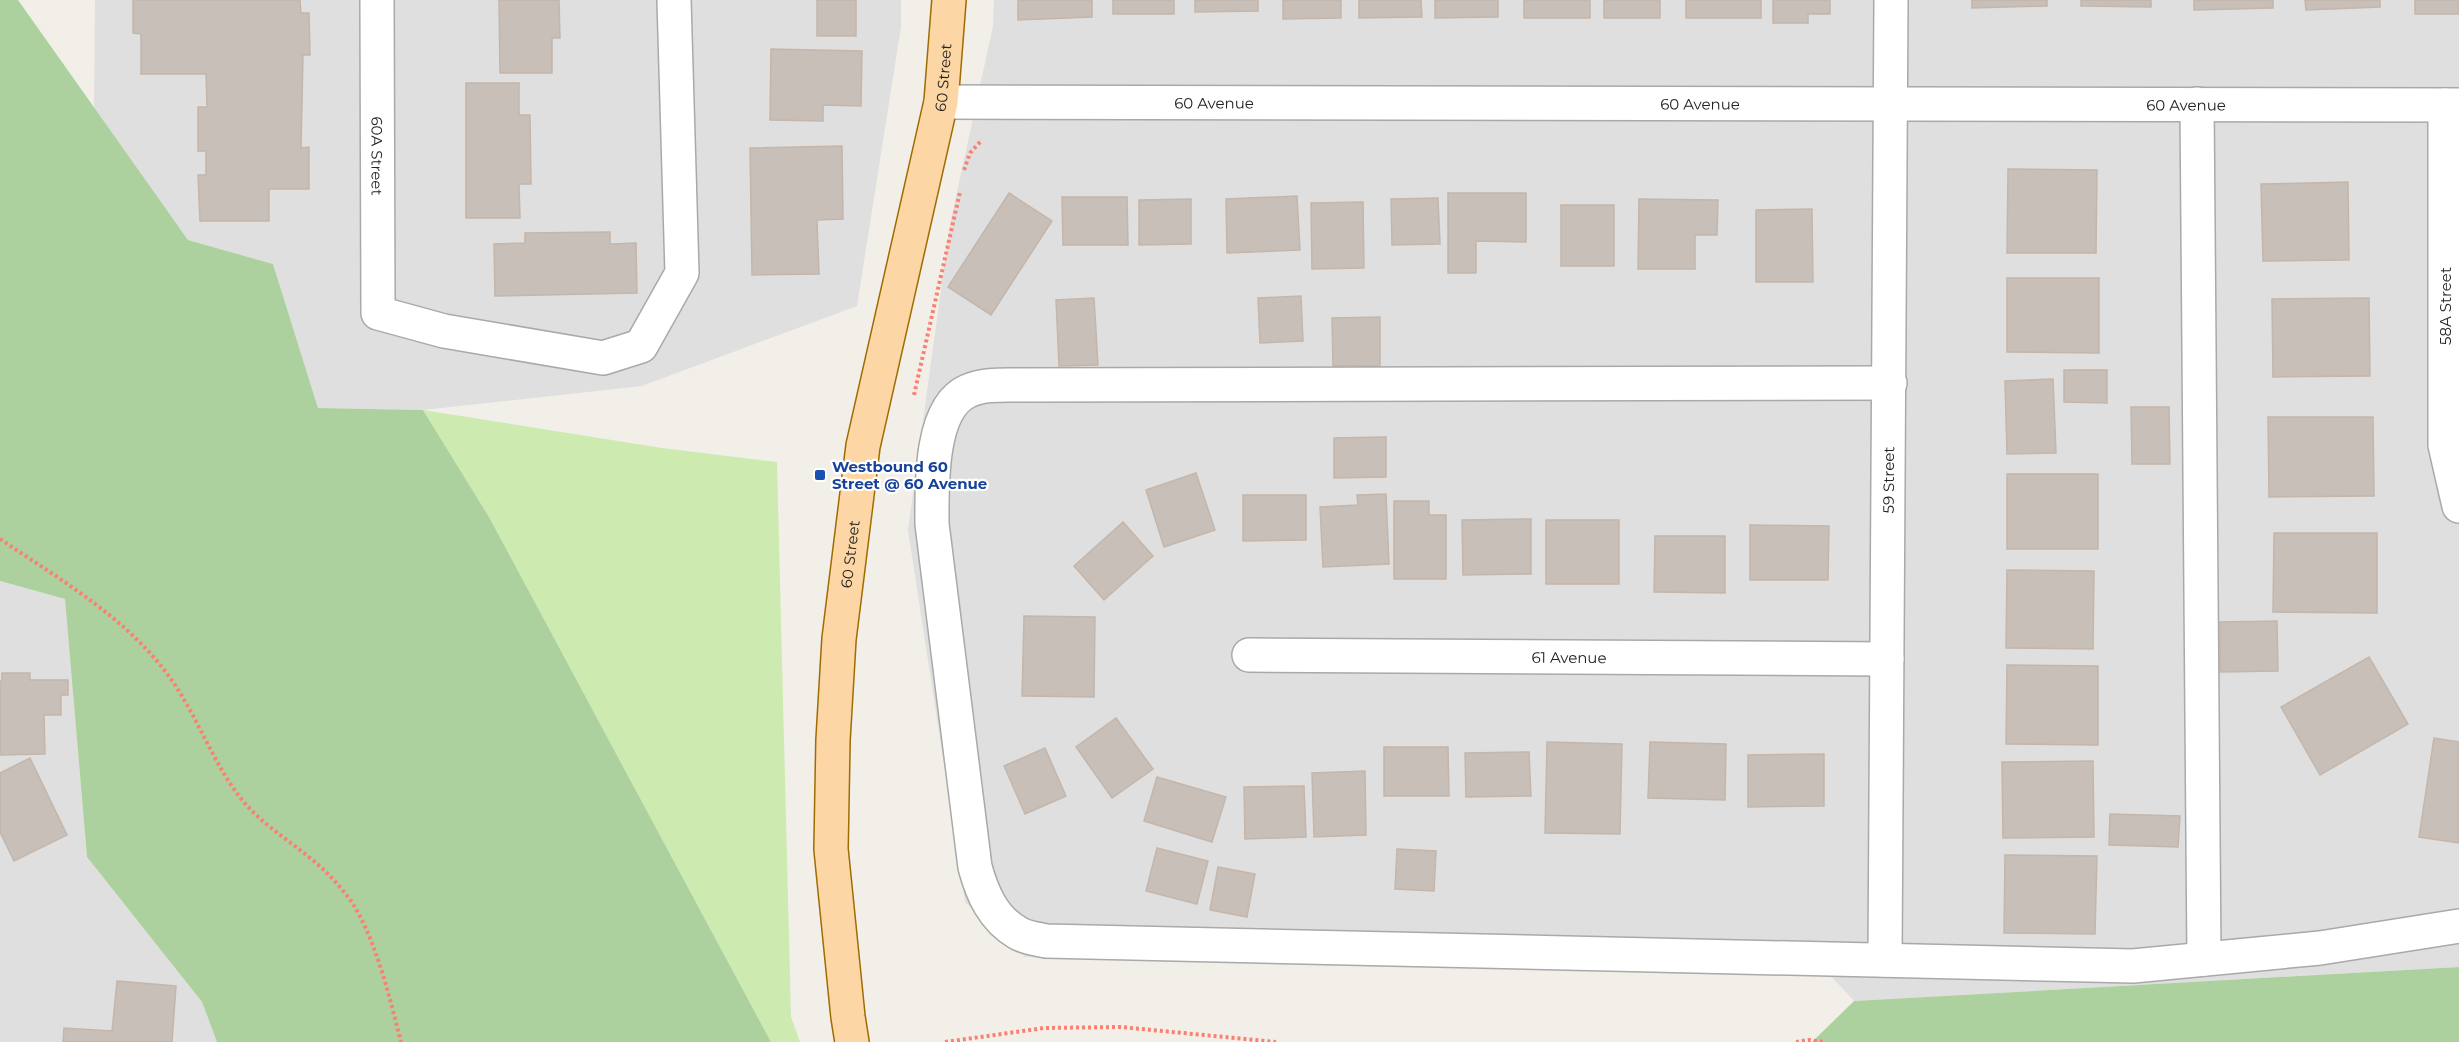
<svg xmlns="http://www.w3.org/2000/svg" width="2459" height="1042" font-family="Montserrat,sans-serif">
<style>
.residential{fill:#e0dfdf}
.grass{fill:#cdebb0}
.forest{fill:#add19e}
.building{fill:#c7bfb8;stroke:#c4b6ab;stroke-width:1.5}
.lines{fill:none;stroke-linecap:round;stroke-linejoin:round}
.minor-casing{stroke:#a9a9a9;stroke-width:36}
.major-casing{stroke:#a06b00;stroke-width:36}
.path{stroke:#fa8072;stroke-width:4;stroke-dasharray:3 3;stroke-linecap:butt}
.minor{stroke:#fff;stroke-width:33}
.major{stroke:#fcd6a4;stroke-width:33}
.transit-dot{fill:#1a4fb4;stroke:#fff;stroke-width:2}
.labels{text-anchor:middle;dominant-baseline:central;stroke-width:4.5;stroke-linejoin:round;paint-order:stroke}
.street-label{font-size:15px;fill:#222;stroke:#fff}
.transit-label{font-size:15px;font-weight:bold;fill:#164399;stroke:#fff;text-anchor:start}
</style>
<rect width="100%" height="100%" fill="#f2efe9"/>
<!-- residential -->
<g class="residential">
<polygon points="95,0 901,0 901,27 857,306 642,386 423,410 318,408 273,264 188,240 94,108"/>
<polygon points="994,0 2459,0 2459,967 1854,1001 1828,973 1025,957 965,902 908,530 950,224 993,26"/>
<polygon points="0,581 65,599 87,857 202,1002 217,1042 0,1042"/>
</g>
<!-- grass -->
<polygon class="grass" points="423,410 662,448 777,462 791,1017 800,1042 771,1042 489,517"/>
<!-- forest -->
<g class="forest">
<polygon points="0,0 18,0 188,240 273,264 318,408 423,410 489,517 771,1042 217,1042 202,1002 87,857 65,599 0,581"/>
<polygon points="2459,967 2459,1042 1812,1042 1854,1001"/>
</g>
<!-- building -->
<g class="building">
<polygon points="133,0 300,0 301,13 309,13 310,55 303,55 301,148 309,147 309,189 269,189 269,221 200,221 198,175 206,175 206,151 198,151 198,107 207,107 206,74 141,74 141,34 133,33"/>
<polygon points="499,0 559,0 560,38 552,38 552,73 500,73"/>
<rect x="817" y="0" width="39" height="36"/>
<polygon points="1018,0 1092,0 1092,17 1018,20"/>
<rect x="1113" y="0" width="61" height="14"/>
<polygon points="1195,0 1258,0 1258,11 1195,12"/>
<polygon points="1283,0 1341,0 1341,18 1283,19"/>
<polygon points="1359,0 1421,0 1422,17 1359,18"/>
<polygon points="1435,0 1498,0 1498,17 1435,18"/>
<rect x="1524" y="0" width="66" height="18"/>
<rect x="1604" y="0" width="56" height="18"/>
<rect x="1686" y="0" width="75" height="18"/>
<polygon points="1773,0 1830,0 1830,14 1808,14 1808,23 1773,23"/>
<polygon points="1972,0 2047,0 2047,6 1972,8"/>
<polygon points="2081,0 2151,0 2151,7 2081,6"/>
<polygon points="2194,0 2273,0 2273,8 2194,10"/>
<polygon points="2305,0 2380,0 2380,7 2306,10"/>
<rect x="2415" y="0" width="44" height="14"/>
<polygon points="771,49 862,51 861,106 823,105 823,121 770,120"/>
<polygon points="466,83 519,83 519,115 530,115 531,184 519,184 520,218 466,218"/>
<polygon points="842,146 843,219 817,220 819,274 752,275 750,148"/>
<polygon points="2008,169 2097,170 2096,253 2007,253"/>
<polygon points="2348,182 2349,260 2263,261 2261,184"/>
<polygon points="1009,193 1052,221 991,315 948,287"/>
<polygon points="1448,193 1526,193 1526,242 1476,241 1476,273 1448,273"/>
<polygon points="1297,196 1300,250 1227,253 1226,199"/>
<polygon points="1062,197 1127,197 1128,245 1063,245"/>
<polygon points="1438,198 1440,244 1392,245 1391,199"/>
<polygon points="1191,199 1191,244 1139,245 1139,200"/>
<polygon points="1639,199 1718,200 1717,235 1695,235 1695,269 1638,269"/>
<polygon points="1363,202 1364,268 1312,269 1311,203"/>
<rect x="1561" y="205" width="53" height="61"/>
<polygon points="1812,209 1813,282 1756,282 1756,210"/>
<polygon points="610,232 610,244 636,243 637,293 495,296 494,244 525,243 525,233"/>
<polygon points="2007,278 2099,278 2099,353 2007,352"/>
<polygon points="1301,296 1303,341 1260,343 1258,298"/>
<polygon points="1094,298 1098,365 1059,366 1056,300"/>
<polygon points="2369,298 2370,376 2273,377 2272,299"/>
<polygon points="1380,317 1380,366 1333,366 1332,318"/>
<polygon points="2064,370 2107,370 2107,403 2064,402"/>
<polygon points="2053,379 2056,453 2007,454 2005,381"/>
<polygon points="2131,407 2169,407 2170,464 2132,464"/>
<polygon points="2268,417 2373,417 2374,496 2269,497"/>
<polygon points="1386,437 1386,477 1334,478 1334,438"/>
<polygon points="1196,473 1215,530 1164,547 1146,490"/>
<rect x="2007" y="474" width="91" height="75"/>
<polygon points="1386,494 1389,564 1323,567 1320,507 1358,505 1357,495"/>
<polygon points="1243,495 1306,495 1306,540 1243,541"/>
<polygon points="1394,501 1429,501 1429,515 1446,515 1446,579 1394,579"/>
<polygon points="1531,519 1531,574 1463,575 1462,520"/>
<rect x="1546" y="520" width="73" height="64"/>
<polygon points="1123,522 1153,556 1104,600 1074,566"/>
<polygon points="1750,525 1829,526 1828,580 1750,580"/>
<polygon points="2274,533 2377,533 2377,613 2273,612"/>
<polygon points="1655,536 1725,536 1725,593 1654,592"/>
<polygon points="2007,570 2094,571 2093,649 2006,648"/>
<polygon points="1024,616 1095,617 1094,697 1022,696"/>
<polygon points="2277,621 2278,671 2220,672 2220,622"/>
<polygon points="2369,657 2408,724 2320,775 2281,707"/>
<polygon points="2007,665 2098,666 2098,745 2006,744"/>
<polygon points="2,673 30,673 30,680 68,680 68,695 61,695 61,715 44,715 45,754 0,755 0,681 2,681"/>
<polygon points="1116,718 1153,769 1112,798 1076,747"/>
<polygon points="2434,738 2459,742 2459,843 2419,837"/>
<polygon points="1547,742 1622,744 1620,834 1545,833"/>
<polygon points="1650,742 1726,744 1725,800 1648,798"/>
<polygon points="1384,747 1448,747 1449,796 1384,796"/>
<polygon points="1045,748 1066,796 1025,814 1004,766"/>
<polygon points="1529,752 1531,796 1466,797 1465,753"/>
<polygon points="1824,754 1824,806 1748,807 1748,755"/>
<polygon points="30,758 67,835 14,861 0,832 0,773"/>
<polygon points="2093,761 2094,837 2003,838 2002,762"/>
<polygon points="1365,771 1366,835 1314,837 1312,773"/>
<polygon points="1157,777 1226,797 1212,842 1144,821"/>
<polygon points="1304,786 1306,837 1245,839 1244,787"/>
<polygon points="2110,814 2180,816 2178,847 2109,845"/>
<polygon points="1157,848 1208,861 1197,904 1146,891"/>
<polygon points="1397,849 1436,851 1434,891 1395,889"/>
<polygon points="2005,855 2097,856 2095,934 2004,933"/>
<polygon points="1218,867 1255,874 1247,917 1210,910"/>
<polygon points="117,981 176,986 172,1042 63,1042 64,1028 112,1031"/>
</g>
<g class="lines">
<defs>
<g id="minor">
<path id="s1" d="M377,0l1,313 66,18 159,27 38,-12 41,-73 -8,-273"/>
<path id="s2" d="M941,102l1518,3"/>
<polyline points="2197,104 2204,959"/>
<polyline points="2445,105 2445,445 2459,506"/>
<path d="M1890,383l-872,2c-16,0 -35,-1 -50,6 -39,17 -36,98 -36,133l43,343c7,26 18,52 43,66 8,5 20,6 28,8l1087,25 187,-18 139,-22"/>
<path id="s3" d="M1249,655l638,4"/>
<path id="s4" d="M1885,960l6,-960"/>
</g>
<g id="major">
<path id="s5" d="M852,1042l-4,-25 -17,-168 2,-109 6,-101 24,-193 78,-344 8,-102"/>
</g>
</defs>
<!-- minor casing -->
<use href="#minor" class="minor-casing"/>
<!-- major casing -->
<use href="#major" class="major-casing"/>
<!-- path -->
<g class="path">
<polyline points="964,170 970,153 981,141"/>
<polyline points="914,395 960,192"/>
<path d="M0,539c58,39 122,76 165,132 31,40 46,90 77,129 23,28 57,46 83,71 11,11 23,24 31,38 22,39 34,90 45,133"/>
<polyline points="945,1042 1044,1028 1121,1027 1276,1042"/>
<polyline points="1796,1042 1808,1040 1826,1042"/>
</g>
<!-- minor -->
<use href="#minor" class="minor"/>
<!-- major -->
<use href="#major" class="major"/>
</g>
<!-- markers -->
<rect class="transit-dot" x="814" y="469" width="12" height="12" rx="3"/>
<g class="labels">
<!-- street labels -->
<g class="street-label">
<text stroke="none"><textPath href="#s5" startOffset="976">60 Street</textPath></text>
<text stroke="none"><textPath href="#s2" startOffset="273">60 Avenue</textPath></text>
<text stroke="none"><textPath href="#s2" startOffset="759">60 Avenue</textPath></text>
<text stroke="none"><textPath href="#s2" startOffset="1245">60 Avenue</textPath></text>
<text stroke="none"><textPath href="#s1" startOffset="156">60A Street</textPath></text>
<text transform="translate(2445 306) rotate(-90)">58A Street</text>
<text stroke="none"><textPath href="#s4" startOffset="480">59 Street</textPath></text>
<text stroke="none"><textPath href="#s5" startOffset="490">60 Street</textPath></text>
<text stroke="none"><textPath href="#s3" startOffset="320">61 Avenue</textPath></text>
</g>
<!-- transit labels -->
<g class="transit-label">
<text x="832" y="466">Westbound 60<tspan x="832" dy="17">Street @ 60 Avenue</tspan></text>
</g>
</g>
</svg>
